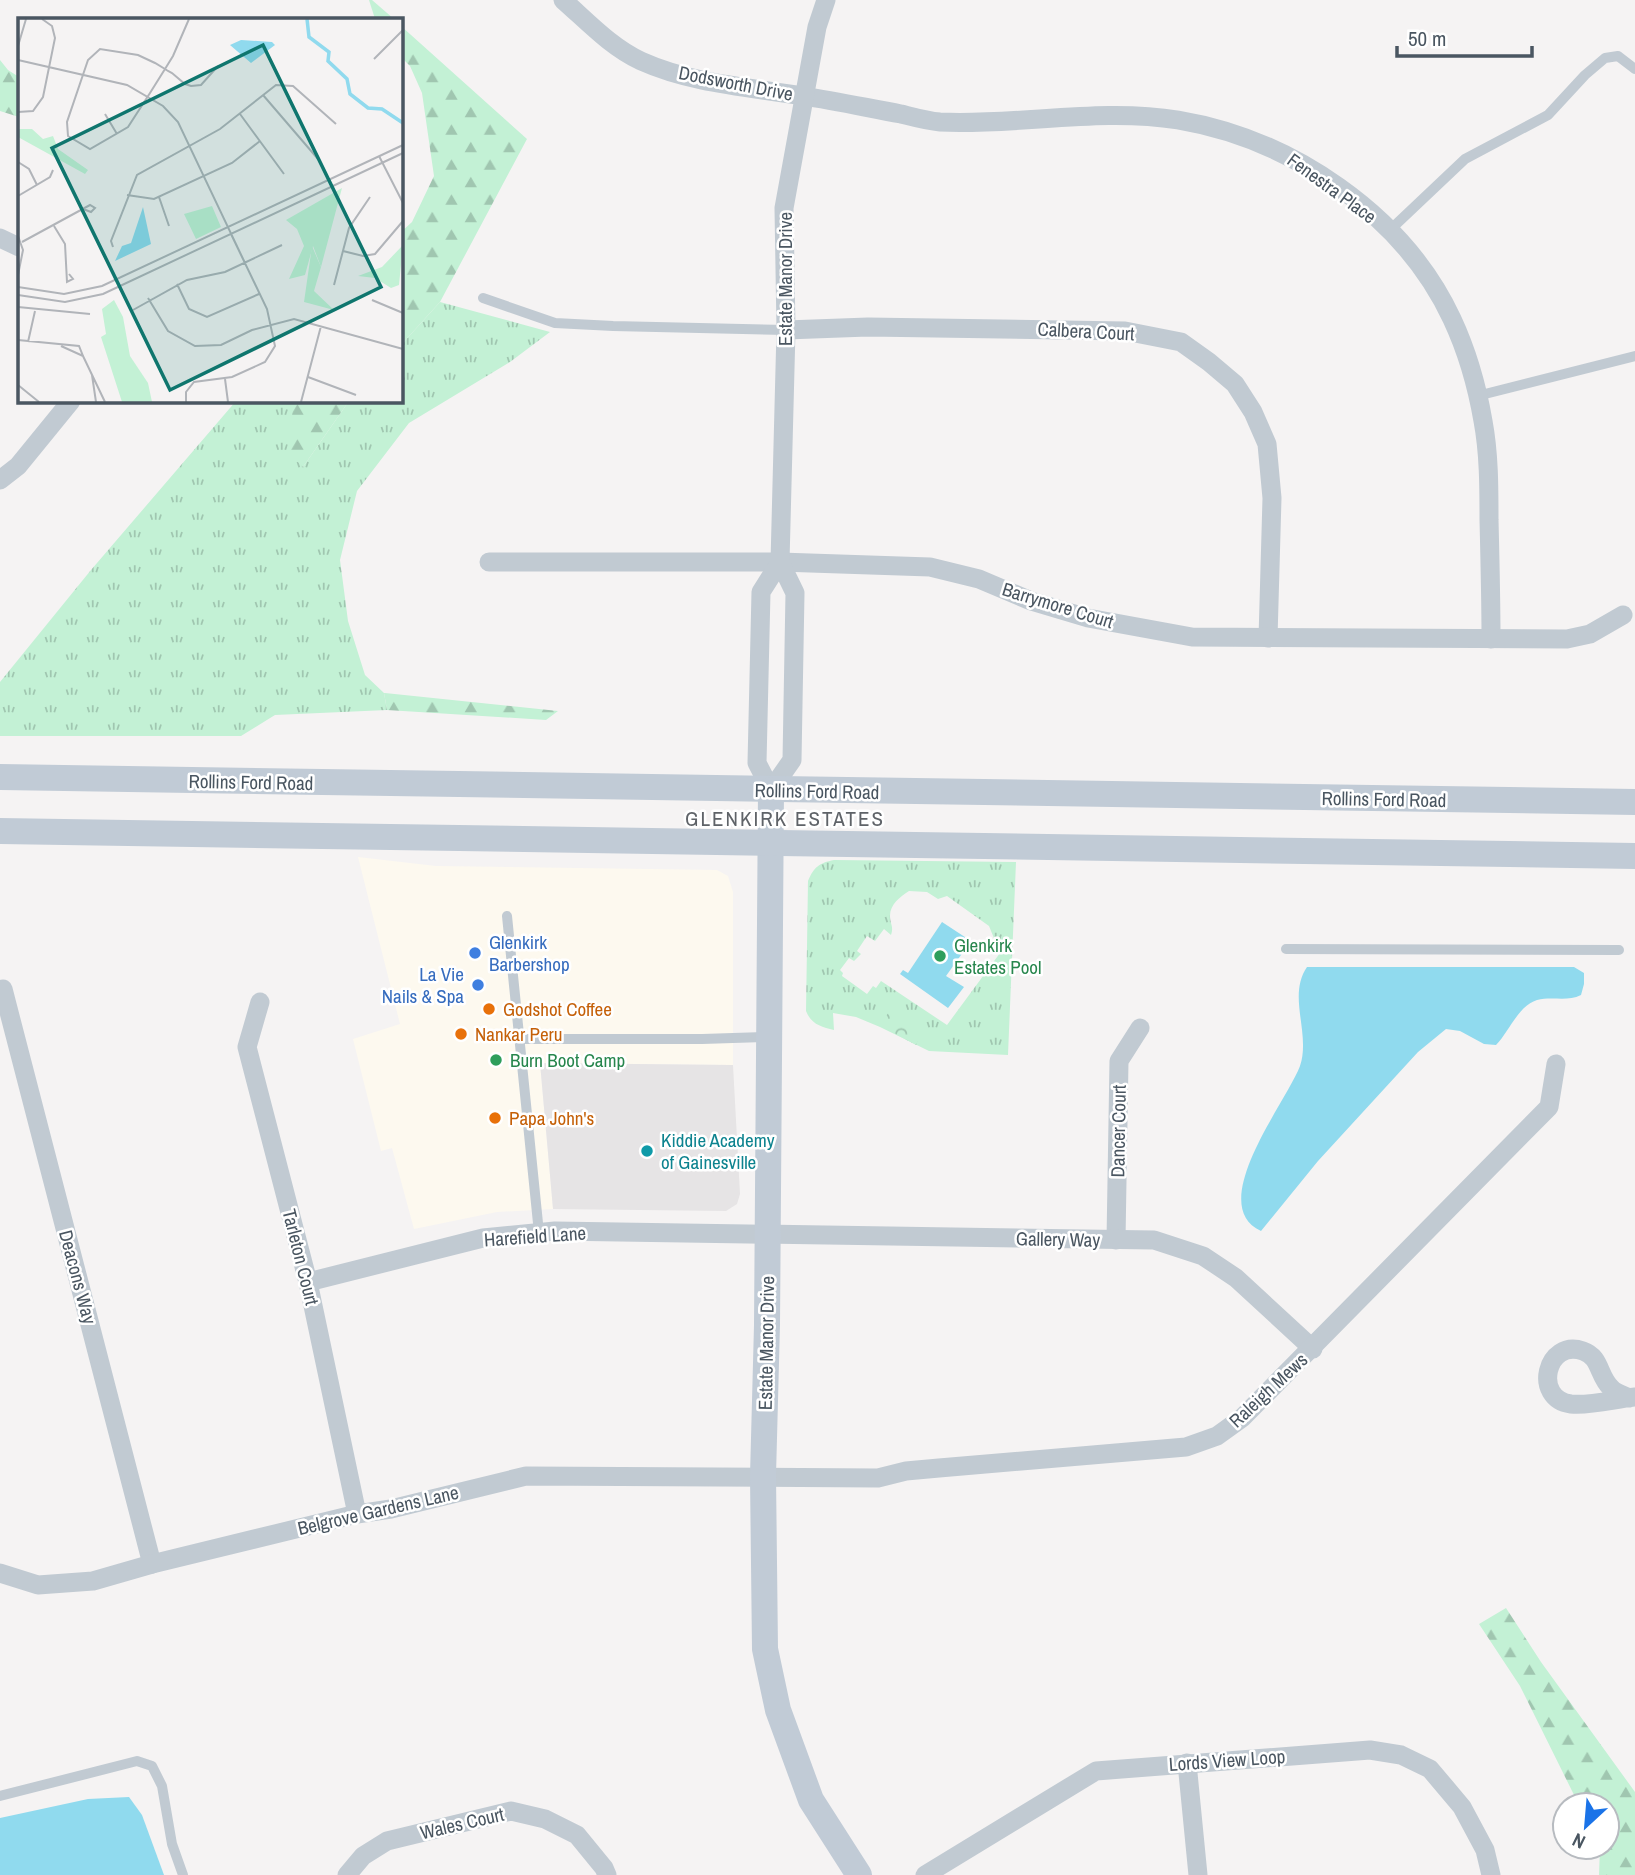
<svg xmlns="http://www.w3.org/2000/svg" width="1635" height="1875" font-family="'Archivo Narrow',sans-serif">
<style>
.commercial{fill:#fdf9ef}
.education{fill:#e6e4e5}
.grass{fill:url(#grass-tufts);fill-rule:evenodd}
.forest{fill:url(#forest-firs)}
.park{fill:url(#park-crowns)}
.water{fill:#90daee}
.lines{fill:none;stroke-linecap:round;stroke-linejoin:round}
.lane{stroke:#c1cad2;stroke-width:10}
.street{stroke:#c1cad2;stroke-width:19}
.secondary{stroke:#c1cbd6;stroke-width:26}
.shop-dot{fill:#3f7fe0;stroke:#fff;stroke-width:2.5}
.leisure-dot{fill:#2e9e5b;stroke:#fff;stroke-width:2.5}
.food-dot{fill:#e8710a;stroke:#fff;stroke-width:2.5}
.culture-dot{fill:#0f9aa8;stroke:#fff;stroke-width:2.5}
.labels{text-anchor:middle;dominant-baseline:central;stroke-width:5;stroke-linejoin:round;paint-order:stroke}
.street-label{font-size:19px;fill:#4a5661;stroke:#fff}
.shop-label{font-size:19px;fill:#366cbe;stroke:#fff;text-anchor:start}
.leisure-label{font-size:19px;fill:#27864d;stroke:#fff;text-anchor:start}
.food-label{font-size:19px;fill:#c56008;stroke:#fff;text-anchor:start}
.culture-label{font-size:19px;fill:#0d838f;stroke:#fff;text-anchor:start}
.neighbourhood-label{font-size:21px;letter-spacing:2px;fill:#5f6368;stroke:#fff}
.inset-river{fill:none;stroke:#90daee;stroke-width:3.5}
.inset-road{fill:none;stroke:#b1b4b9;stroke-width:2}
.view{fill:#0f766e;fill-opacity:0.15;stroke:#0f766e;stroke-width:3.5}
.inset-edge{fill:none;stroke:#4a5661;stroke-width:3.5}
</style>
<defs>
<pattern id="grass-tufts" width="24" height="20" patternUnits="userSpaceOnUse" patternTransform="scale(1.75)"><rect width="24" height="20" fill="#c3f1d5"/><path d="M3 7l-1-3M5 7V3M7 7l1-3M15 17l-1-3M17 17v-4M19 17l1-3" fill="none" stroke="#a0c6b0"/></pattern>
<pattern id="forest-firs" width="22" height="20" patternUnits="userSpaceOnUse" patternTransform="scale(1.75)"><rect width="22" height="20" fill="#c3f1d5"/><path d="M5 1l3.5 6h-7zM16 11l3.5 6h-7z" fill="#a0c6b0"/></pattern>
<pattern id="park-crowns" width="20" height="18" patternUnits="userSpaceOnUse" patternTransform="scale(1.75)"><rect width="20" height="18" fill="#c3f1d5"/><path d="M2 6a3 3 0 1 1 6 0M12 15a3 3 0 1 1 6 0" fill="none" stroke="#a0c6b0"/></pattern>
</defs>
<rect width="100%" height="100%" fill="#f5f3f3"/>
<!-- commercial -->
<polygon class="commercial" points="358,857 436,866 717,870 728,876 733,892 733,1065 540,1063 553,1209 497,1212 414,1229 392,1148 381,1151 353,1039 400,1024"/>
<!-- education -->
<polygon class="education" points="540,1063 733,1065 740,1194 737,1204 726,1211 553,1209"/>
<!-- grass -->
<g class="grass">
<polygon points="440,302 550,332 510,362 409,423 357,491 340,560 348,621 365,675 384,693 387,710 275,715 241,736 0,736 0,682 91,570 236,401 294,401 303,467 349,401 401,401 401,345"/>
<path d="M834,860l182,2 -8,193 -79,-4 -49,-24 -24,-10 -23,-4 1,17c-13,-3 -23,-6 -28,-19l2,-130c6,-14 11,-18 26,-21zM909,891l18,1 11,7 9,-3 42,30 11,27 -53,72 -66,-44 -5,7 -3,-2 -6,8 -25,-18 1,-3 -3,-3 9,-12 5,3 7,-7 -4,-3 10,-15 8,5 9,-12 7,6c3,-9 -1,-11 -1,-19 0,-12 10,-19 19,-25z"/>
</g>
<!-- forest -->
<g class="forest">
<polygon points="369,0 372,0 394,19 375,19"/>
<polygon points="401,26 527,139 440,302 401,345 401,232 412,222 434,176 422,93 410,66 401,57"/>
<polygon points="0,60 8,70 19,77 19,117 0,111"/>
<polygon points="294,401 349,401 303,467 287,451"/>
<polygon points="384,693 385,693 558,711 546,720 387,710"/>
<polygon points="1506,1608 1541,1662 1635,1792 1635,1875 1599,1875 1600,1847 1607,1847 1607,1805 1579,1805 1520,1686 1479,1624"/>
</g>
<!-- park -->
<polygon class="park" points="890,1009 925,1027 916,1045 881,1026"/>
<!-- water -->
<g class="water">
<polygon points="942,922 971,941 946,976 964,987 948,1008 900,974 903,970 908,973"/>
<path d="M1307,967h267l10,6v11l-3,11c-14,7 -29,1 -44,5 -19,6 -28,32 -41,45l-12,-1 -24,-13 -14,-2 -28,23 -100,109 -57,70c-57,-26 26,-130 39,-165 11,-33 -13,-70 7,-99z"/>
<polygon points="129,1797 142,1815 164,1875 0,1875 0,1818 88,1799"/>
</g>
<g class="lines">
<!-- lane -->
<g class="lane">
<polyline points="1390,230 1465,159 1548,115 1585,75 1605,58 1618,56 1635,69"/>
<polyline points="483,298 555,323 613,326 786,330"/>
<polyline points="1477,396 1635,356"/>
<polyline points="507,916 539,1233"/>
<polyline points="1286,949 1619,950"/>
<polyline points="518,1039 702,1039 768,1037"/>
<polyline points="0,1796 137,1761 152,1766 162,1786 172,1844 183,1875"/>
</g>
<!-- street -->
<g class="street">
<path d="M563,0c25,22 48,47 78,61 51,23 108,26 162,35 33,5 65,12 98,18 12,3 26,7 39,8 79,4 159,-15 238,-2 113,19 225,94 274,199 15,32 25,67 31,102 6,32 6,66 6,99 1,40 2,79 2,119"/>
<polyline points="0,238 19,247"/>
<polyline points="786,330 868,327 1125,331 1181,342 1209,362 1235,384 1253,412 1267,444 1272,498 1268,638"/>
<polyline points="0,480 18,466 71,401"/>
<polyline points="489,562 780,562 930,567 979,579 1031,601 1088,618 1192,637 1567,639 1590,634 1623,615"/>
<polyline points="780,562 761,592 757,763 771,790 792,760 795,593 780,562 786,330 784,208 817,27 826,0"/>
<polyline points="3,989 152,1564"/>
<polyline points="260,1002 247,1047 308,1282 357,1514"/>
<polyline points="1116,1240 1119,1061 1140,1028"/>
<polyline points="308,1282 483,1238 555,1231 1154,1240 1203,1256 1236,1278 1313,1349"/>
<path d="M1629,1398c-6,-3 -14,-5 -18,-10 -13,-12 -10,-31 -28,-37 -37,-13 -51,48 -12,53 20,2 44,-5 64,-7"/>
<polyline points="0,1573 38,1585 93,1581 152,1564 357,1514 391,1509 526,1476 878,1478 906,1471 939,1468 1186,1447 1217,1436 1242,1418 1549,1107 1556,1064"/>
<polyline points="1187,1763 1198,1875"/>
<polyline points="347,1875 363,1856 387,1841 511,1811 545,1819 577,1835 604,1868 607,1875"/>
<polyline points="925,1875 1096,1771 1370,1750 1401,1755 1430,1769 1462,1807 1485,1850 1491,1875"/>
</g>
<!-- secondary -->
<g class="secondary">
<polyline points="0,777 1635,802"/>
<polyline points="771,790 767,1325 763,1476 765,1649 778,1710 811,1800 859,1875"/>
<polyline points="0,831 1635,856"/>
</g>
</g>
<!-- markers -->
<g class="shop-dot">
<circle cx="475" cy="953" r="7"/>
<circle cx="478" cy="985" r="7"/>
</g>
<g class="leisure-dot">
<circle cx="940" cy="956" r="7"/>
<circle cx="496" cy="1060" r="7"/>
</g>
<g class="food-dot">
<circle cx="489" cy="1009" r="7"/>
<circle cx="461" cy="1034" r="7"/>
<circle cx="495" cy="1118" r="7"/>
</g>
<circle class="culture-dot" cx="647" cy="1151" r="7"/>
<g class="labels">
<!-- street labels -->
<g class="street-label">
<text transform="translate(736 83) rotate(11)">Dodsworth Drive</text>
<text transform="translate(1332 188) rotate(36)">Fenestra Place</text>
<text transform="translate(785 279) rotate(-90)">Estate Manor Drive</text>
<text transform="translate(1086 331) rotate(3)">Calbera Court</text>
<text transform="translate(1058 605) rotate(17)">Barrymore Court</text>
<text transform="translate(251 782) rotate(1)">Rollins Ford Road</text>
<text transform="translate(817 791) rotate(1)">Rollins Ford Road</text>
<text transform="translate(1384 799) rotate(1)">Rollins Ford Road</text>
<text transform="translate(1118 1131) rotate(-89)">Dancer Court</text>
<text transform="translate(535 1236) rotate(-4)">Harefield Lane</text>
<text transform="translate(1058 1239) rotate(1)">Gallery Way</text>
<text transform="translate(301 1257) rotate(76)">Tarleton Court</text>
<text transform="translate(78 1277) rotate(75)">Deacons Way</text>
<text transform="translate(766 1343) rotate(-89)">Estate Manor Drive</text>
<text transform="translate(1268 1390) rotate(-43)">Raleigh Mews</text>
<text transform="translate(378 1510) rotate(-13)">Belgrove Gardens Lane</text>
<text transform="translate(1227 1760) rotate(-4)">Lords View Loop</text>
<text transform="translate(462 1823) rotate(-13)">Wales Court</text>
</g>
<!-- shop labels -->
<g class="shop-label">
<text x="489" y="942">Glenkirk<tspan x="489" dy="22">Barbershop</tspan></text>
<text x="464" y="974" text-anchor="end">La Vie<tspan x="464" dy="22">Nails &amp; Spa</tspan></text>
</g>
<!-- leisure labels -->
<g class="leisure-label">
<text x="954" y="945">Glenkirk<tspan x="954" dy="22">Estates Pool</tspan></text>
<text x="510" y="1060">Burn Boot Camp</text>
</g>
<!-- food labels -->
<g class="food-label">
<text x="503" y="1009">Godshot Coffee</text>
<text x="475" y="1034">Nankar Peru</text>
<text x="509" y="1118">Papa John's</text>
</g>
<!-- culture labels -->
<g class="culture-label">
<text x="661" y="1140">Kiddie Academy<tspan x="661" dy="22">of Gainesville</tspan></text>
</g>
<!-- neighbourhood labels -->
<g class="neighbourhood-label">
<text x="785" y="818">GLENKIRK ESTATES</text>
</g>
</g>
<!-- overview -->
<g transform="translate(18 18)">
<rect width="385" height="385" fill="#f5f3f3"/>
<path d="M324,170l-21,79 -8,-21 -8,29 -16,4 15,-33 -7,-17 -11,-9zM194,188l9,21 -25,12 -12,-25z" fill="#c3f1d5"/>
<path d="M0,111h14l11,10 10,-3 5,13 30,21 -3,4 -67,-37zM385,227l-4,40 -8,3 -16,-10 -17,-2 24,-9zM294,228l9,21 -7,24 20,19 -30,-8zM96,282l9,17 7,39 18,27 4,19h-30l-21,-65 5,-3 -4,-25z" fill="#c3f1d5"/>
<path d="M223,22l31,2 3,3 -24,18 -21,-18zM125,189l8,37 -36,17 7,-15 9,-3z" fill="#90daee"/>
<path class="inset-river" d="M289,1l2,18 20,15 -1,9 19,18 3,15 18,14 14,1 21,14"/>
<path class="inset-road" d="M171,1l-16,37 -8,13 -15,24 -22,34 -38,22 -22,-13 -1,-14 21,-62 12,-11 38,6 17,8 10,6 3,2 4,2 13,11 6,2 10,-1 17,-19M0,28l8,-27M356,41l29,-29M0,42l109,25 36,21 15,16 67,141M245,77l55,64M0,94l15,-1 10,-14 12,-59 -3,-12 -10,-7M87,96l12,20M222,96l44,60M361,138l24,47M0,144l11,7 8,16M109,177l27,4 78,-36 28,-22M0,178l32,-19 3,-7M141,179l10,29M36,208l11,18 2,38 6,-3 -4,-5M0,218l5,14 -5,25M4,224l68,-37 5,3 -4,4 -8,-3M95,229l-2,-6 26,-66 83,-46 56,-44 17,1 43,38M325,233l20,5 12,-2 28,-33M159,266l12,25 18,8 52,-23M316,267l15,-57 21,-31M0,269l46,7 38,-8 301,-141M0,277l47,7 38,-8 300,-141M130,280l20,33 27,15 26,-1 31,-15 42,-11 109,30M354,282l31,13M0,289l72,7M115,292l54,-30 38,-8 57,-27M0,322l61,6 4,10 -22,-10M10,324l7,-31M65,338l22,46M74,357l4,27M290,359l48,18M207,361l3,23M0,367l21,17M168,384v-10l8,-10 38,-5 33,-15 10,-16 -8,-37 -36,-75M283,384l20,-76"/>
<path class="view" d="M245,27l118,242 -211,103 -118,-242z"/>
<rect width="385" height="385" class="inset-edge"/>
</g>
<!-- north arrow -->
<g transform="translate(1586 1826) rotate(206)"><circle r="33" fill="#ffffff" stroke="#b7bbc0" stroke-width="2"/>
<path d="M0-5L12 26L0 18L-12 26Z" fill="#1a73e8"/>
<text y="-10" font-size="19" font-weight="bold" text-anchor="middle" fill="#4a5661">N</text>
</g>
<!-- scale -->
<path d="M1397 46v10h135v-10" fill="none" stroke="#4a5661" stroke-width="3.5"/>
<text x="1408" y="46" font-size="21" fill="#4a5661" stroke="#ffffff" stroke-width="5" paint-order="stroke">50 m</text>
</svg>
